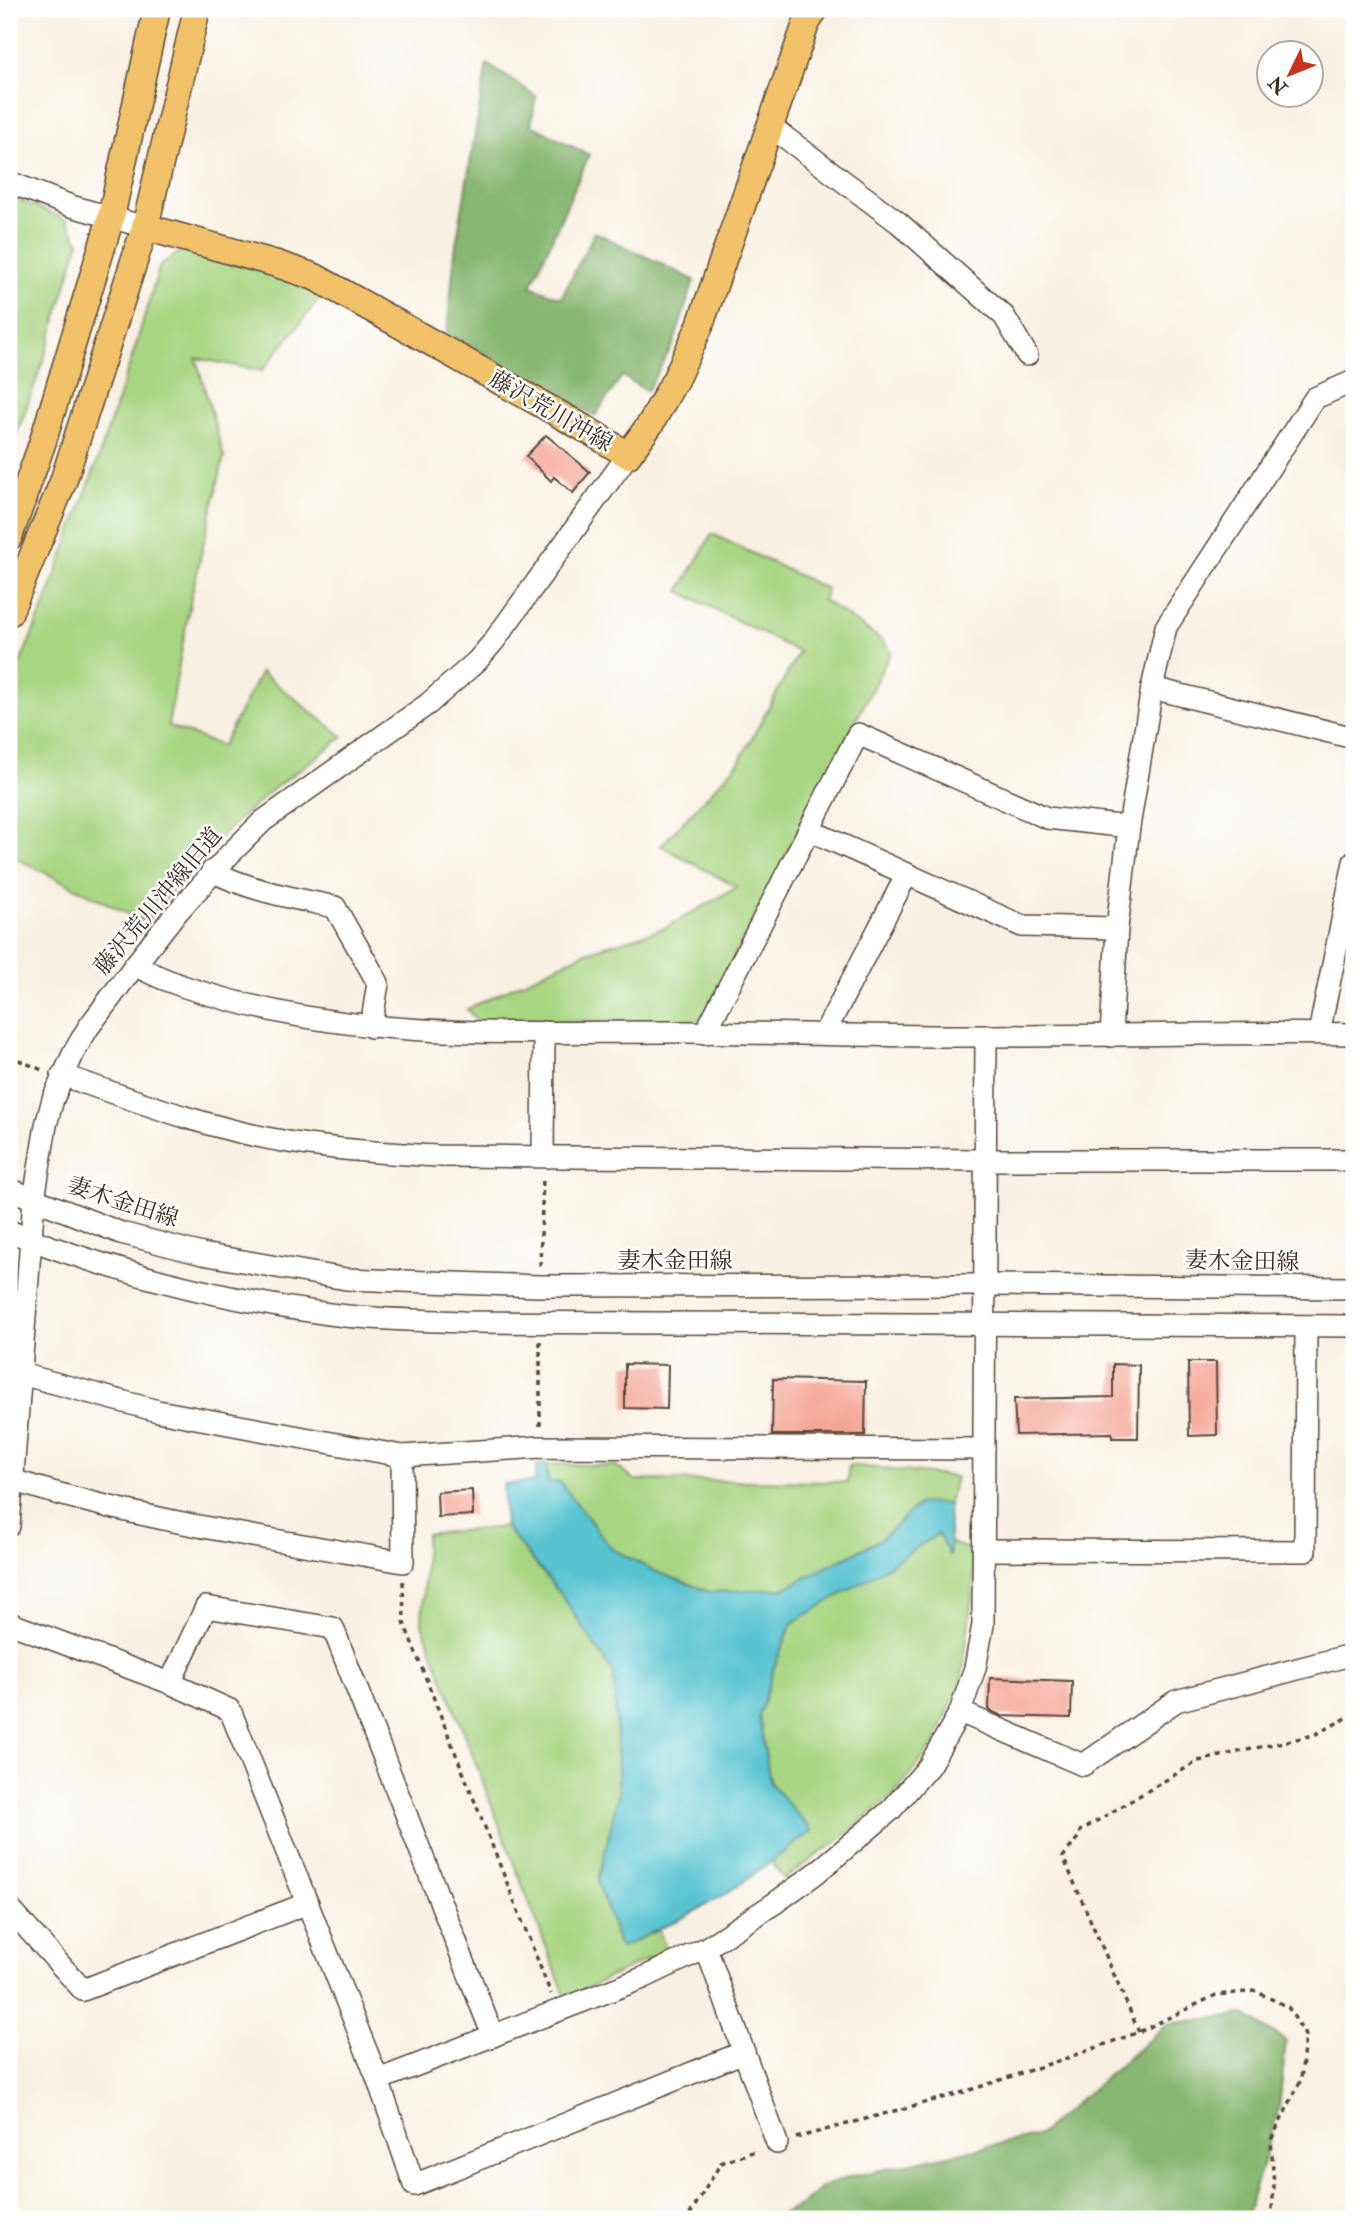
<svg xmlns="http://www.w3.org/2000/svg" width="1363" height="2228" font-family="'IM FELL Double Pica','Noto Serif JP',serif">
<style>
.green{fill:#a8d582;stroke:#728050;stroke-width:2}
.forest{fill:#86b670;stroke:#607047;stroke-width:2}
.water{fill:#58c4d0;stroke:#4a7777;stroke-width:2}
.building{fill:#f4a696}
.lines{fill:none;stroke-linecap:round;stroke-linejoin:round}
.minor-casing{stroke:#57483b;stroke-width:24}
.major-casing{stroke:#57483b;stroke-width:29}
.path{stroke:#57483b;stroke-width:3.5;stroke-dasharray:5 5;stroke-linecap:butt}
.minor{stroke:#fff;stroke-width:21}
.major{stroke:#f2c26a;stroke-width:26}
.labels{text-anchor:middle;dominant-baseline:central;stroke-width:5;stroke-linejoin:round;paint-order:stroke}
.street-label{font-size:23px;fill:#3b2a1e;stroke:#fff}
</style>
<rect width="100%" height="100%" fill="#fff"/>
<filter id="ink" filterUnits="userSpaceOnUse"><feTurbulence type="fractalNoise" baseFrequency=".0143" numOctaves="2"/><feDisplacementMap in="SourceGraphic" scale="14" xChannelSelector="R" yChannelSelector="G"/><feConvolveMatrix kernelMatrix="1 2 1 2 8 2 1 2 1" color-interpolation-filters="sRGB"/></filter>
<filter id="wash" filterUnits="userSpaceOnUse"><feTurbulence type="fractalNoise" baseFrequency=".00686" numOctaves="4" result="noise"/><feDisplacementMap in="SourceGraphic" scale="28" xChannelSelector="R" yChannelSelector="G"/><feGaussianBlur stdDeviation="1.57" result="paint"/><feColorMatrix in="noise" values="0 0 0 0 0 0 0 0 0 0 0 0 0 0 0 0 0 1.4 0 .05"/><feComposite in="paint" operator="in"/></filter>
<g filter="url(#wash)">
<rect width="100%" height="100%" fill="#f8f0e2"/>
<!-- green -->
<g class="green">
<polygon points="9,196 67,220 79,242 46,353 9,456"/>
<polygon points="185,249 293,281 321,297 262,371 196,358 224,457 191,597 168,726 222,746 261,672 343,737 268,793 211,845 145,922 9,855 9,689 44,607 98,459 135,348 160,265"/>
<polygon points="712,534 827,589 823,600 883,641 891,652 702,1020 479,1023 467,1009 586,952 665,928 737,887 661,846 739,762 799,652 679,591"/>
<polygon points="546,1464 616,1466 634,1480 847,1482 849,1465 956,1477 948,1504 920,1504 880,1540 783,1589 710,1592 654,1571 611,1549 560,1482 548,1483"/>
<polygon points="505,1527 560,1593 614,1674 619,1791 598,1882 620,1947 658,1930 667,1950 566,1998 422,1624 426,1534"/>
<polygon points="938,1533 950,1553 949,1542 971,1550 975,1572 962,1677 936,1741 894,1795 840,1839 784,1879 771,1862 812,1831 770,1783 759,1716 774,1667 792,1623 869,1578"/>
</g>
<!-- forest -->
<g class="forest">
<polygon points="487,64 536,96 531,125 589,155 531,286 561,298 595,232 694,280 674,343 647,391 622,376 595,416 447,333 455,251"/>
<polygon points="1243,2014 1286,2041 1279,2108 1246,2219 778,2219 779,2216 800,2206 822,2187 849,2177 1039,2135 1167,2024"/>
</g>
<!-- water -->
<polygon class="water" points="546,1464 548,1483 560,1482 612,1549 654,1571 710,1592 783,1589 880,1540 920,1503 948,1504 950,1556 938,1534 869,1578 792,1623 774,1667 759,1716 770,1783 812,1831 729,1892 686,1916 620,1948 598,1882 619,1791 614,1674 560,1593 505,1527 503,1484 535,1482 537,1465"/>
<g id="blocks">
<!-- building -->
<g class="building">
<polygon points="546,435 590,472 573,493 554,477 551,481 526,456"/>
<polygon points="1188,1362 1216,1362 1217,1435 1189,1436"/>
<polygon points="625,1364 668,1365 667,1409 625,1408"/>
<polygon points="1113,1364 1139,1365 1138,1438 1112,1438 1112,1433 1016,1435 1014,1399 1113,1397"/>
<polygon points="773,1379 866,1381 865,1435 772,1435"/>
<polygon points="472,1490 473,1515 438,1517 437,1492"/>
<polygon points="990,1678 1072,1681 1071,1718 1002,1716 989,1710"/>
</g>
</g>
</g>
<g filter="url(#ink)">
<use href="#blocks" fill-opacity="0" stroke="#57483b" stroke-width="2"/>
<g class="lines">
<defs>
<g id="minor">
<polyline points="770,126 899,223 1004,316 1027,355"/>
<polyline points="9,182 71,206 145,227"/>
<polyline points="1152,688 1354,738"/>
<polyline points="809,830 1022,926 1117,928"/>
<path d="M212,871c39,20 81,27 123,36l43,76 -7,44"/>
<path d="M135,965c30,17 64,27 98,36 148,41 302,30 454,31 101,1 202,5 303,4 121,0 243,-4 364,-2"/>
<polyline points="705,1033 858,734 1047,818 1129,827"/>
<polyline points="1319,1033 1354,862"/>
<polyline points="824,1034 907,874"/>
<polyline points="1111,1036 1117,928 1129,827 1152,688 1166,627 1315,398 1354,381"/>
<path d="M62,1075c74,26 148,54 226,67 50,8 99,11 149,14l548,4h369"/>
<polyline points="543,1156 544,1032"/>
<polyline points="9,1189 121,1233 202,1254 346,1279 539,1286 984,1285 1354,1288"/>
<path d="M9,1231c103,41 210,68 320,83 44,6 90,6 134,8l891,4"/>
<polyline points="10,1369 21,1374 158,1411 402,1456 540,1447 984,1449"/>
<path d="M9,1479c128,41 262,60 394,83l-1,-106"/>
<polyline points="9,1526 34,1199 46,1125 53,1099 74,1052 88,1028 135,965 172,918 229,855 263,821 428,704 477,661 494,641 628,455"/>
<polyline points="985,1550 1305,1551 1306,1326"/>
<polyline points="9,1623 170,1683 230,1710 378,2080 414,2185 744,2052"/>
<polyline points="170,1683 206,1607 333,1628 493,2036"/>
<polyline points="960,1712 1083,1765 1176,1701 1354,1654"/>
<polyline points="9,1908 83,1990 308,1903"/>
<polyline points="706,1948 777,2143"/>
<polyline points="378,2080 643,1978 706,1948 775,1903 815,1874 891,1810 929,1766 960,1712 975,1668 983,1625 986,1037"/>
</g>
<g id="major">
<polyline points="145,227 277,264 315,277 589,431 628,455 651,423 676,378 699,328 806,24 815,9"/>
<polyline points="9,537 42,444 111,217 157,9"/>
<polyline points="9,613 63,482 145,227 197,9"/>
</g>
</defs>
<!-- minor casing -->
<use href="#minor" class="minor-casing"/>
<!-- major casing -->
<use href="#major" class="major-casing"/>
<!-- path -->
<g class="path">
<polyline points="9,1056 42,1070"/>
<polyline points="540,1266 543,1177"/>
<polyline points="540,1341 540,1428"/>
<polyline points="403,1581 404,1623 551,1994"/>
<polyline points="1139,2032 1063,1857 1080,1835 1080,1831 1198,1761 1314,1735 1354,1714"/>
<polyline points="796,2138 964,2092 1070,2057 1139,2032 1216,1995 1255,1991 1288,2007 1305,2035 1301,2080 1271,2140 1274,2187 1271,2219"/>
<polyline points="681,2219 689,2216 721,2163 758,2150"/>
</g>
<!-- minor -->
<use href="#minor" class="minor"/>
<!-- major -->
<use href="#major" class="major"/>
</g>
</g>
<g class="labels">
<!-- street labels -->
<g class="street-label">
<text transform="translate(551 411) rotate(30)">藤沢荒川沖線</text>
<text transform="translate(158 901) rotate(-50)">藤沢荒川沖線旧道</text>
<text transform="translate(123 1202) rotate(18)">妻木金田線</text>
<text x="675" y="1260">妻木金田線</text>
<text transform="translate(1242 1261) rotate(1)">妻木金田線</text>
</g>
</g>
<!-- margin -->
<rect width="1363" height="2228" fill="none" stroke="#fff" stroke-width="35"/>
<!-- north arrow -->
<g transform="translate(1290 74) rotate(227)"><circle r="33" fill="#ffffff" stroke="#b1aaa5" stroke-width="2"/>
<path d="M0-5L12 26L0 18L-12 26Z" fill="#c8321e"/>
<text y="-10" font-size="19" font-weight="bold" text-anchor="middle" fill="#3b2a1e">N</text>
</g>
</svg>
